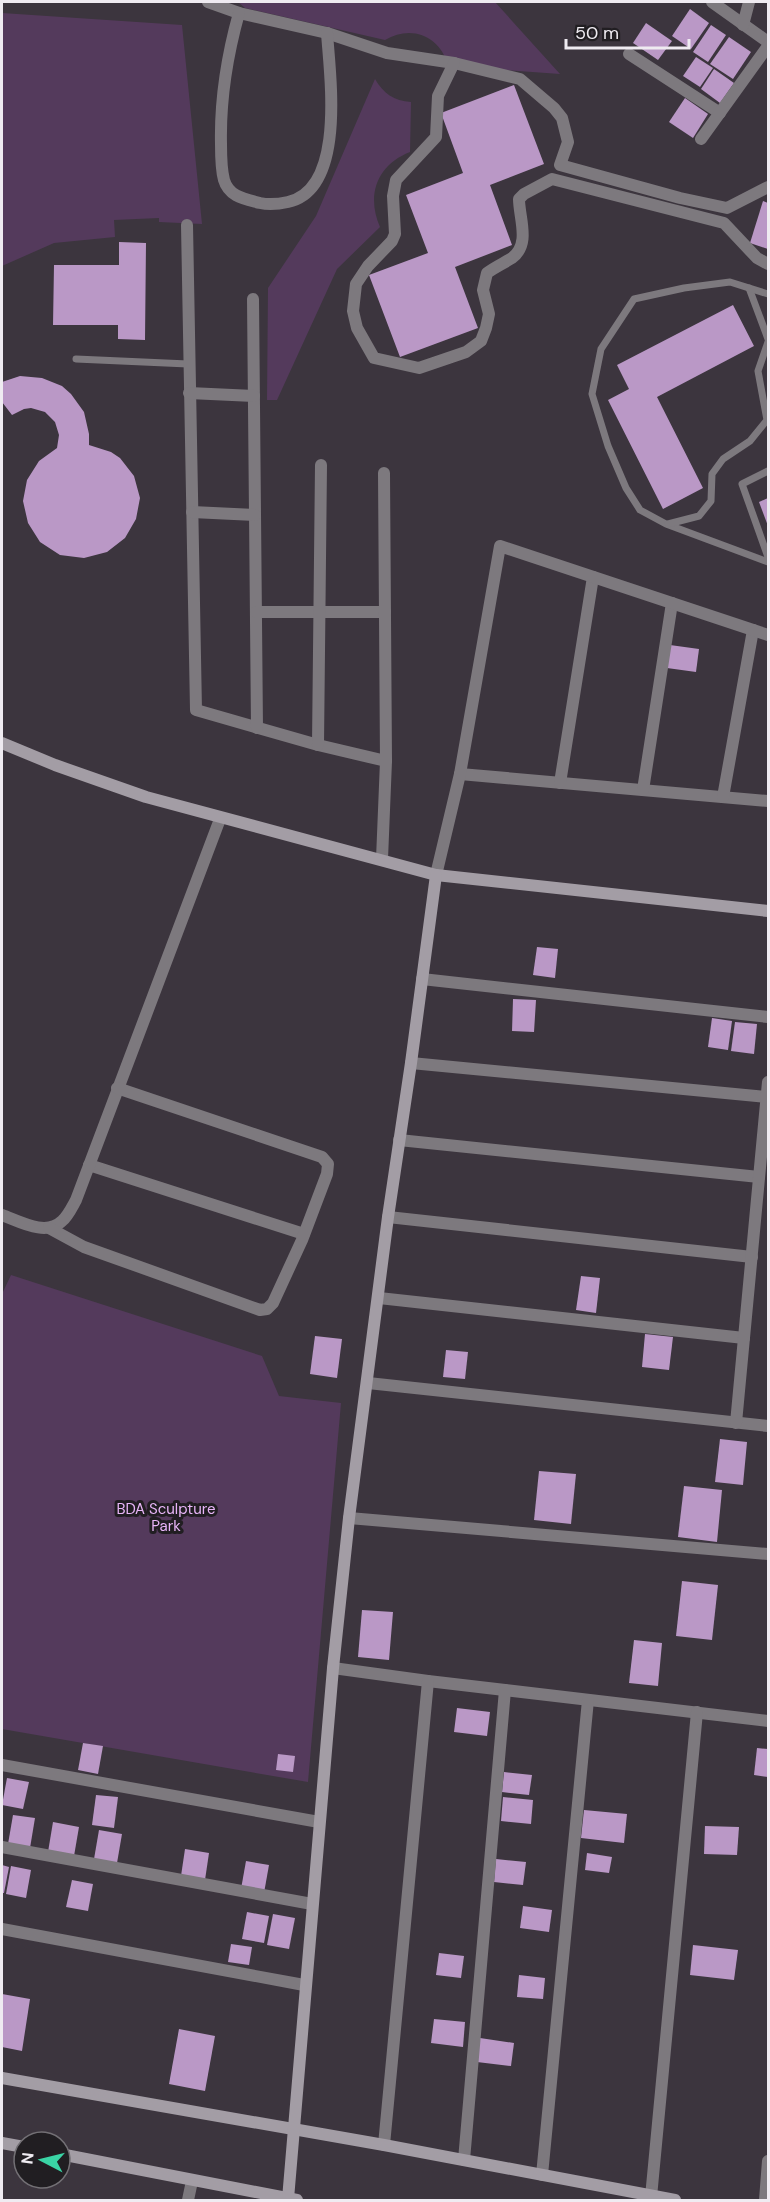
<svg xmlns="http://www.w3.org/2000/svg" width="770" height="2202" font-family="'DM Sans',sans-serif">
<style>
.green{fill:#543a5c}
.building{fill:#ba98c6}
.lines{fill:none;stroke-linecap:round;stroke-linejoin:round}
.lane{stroke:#7d797e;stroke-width:7}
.street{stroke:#7d797e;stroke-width:12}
.secondary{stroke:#a39da5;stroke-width:12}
.labels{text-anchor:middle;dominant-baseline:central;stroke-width:6;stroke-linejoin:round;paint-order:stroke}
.park-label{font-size:15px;fill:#e8b5f8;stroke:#211e22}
</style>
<rect width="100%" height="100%" fill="#3c353e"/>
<!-- green -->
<g class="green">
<path d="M238,2h257l65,72 -112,-8c-7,-30 -37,-42 -63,-26l-140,-32z"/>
<polygon points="2,13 182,25 202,224 159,222 159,218 114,220 115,237 54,243 2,266"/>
<path d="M375,79c8,14 19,22 36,23l-1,50c-33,13 -44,43 -30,75l-43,42 -60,131h-10l1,-112 48,-72z"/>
<polygon points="11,1275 262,1356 279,1396 341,1403 308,1782 2,1729 2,1294"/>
</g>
<!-- building -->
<g class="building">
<polygon points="690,9 709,23 691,49 672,36"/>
<polygon points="646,23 672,41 658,60 633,43"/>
<polygon points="711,25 726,35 708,62 693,52"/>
<polygon points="729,37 751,52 733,79 710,64"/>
<polygon points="696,57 713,68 700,87 683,76"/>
<polygon points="714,69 734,83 720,103 701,89"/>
<polygon points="514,85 544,164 490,185 512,245 455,267 478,328 400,357 369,275 428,253 406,195 463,173 441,113"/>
<polygon points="685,98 708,114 693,138 669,122"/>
<polygon points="763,201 768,203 768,249 750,243"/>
<polygon points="119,242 146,243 145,340 118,339 118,325 53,325 54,265 119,265"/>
<polygon points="733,305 754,346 657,397 703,488 663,509 608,400 629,389 617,365"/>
<polygon points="20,376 42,378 62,386 71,394 84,412 89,434 89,445 111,452 120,458 134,476 140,498 136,519 125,538 107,552 84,558 60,555 40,542 28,523 23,501 27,480 39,461 57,448 59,435 55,422 45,412 31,408 24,409 12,415 2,402 2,382"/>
<polygon points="768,498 768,526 759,502"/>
<polygon points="670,645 699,649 696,672 667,668"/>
<polygon points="537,947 558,949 555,978 533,975"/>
<polygon points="513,999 536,1000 534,1032 512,1031"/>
<polygon points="712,1018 732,1021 728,1050 708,1047"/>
<polygon points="735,1022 757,1024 754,1054 731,1051"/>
<polygon points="581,1276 600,1278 596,1313 576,1310"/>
<polygon points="645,1334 673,1337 669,1370 642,1367"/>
<polygon points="315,1336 342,1339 337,1378 310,1374"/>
<polygon points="446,1350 468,1352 465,1379 443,1377"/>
<polygon points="720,1439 747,1442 743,1485 715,1482"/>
<polygon points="539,1471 576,1474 571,1524 534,1520"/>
<polygon points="684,1486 722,1490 717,1542 678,1537"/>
<polygon points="682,1581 718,1585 712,1640 676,1636"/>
<polygon points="362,1610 393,1612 389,1660 358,1657"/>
<polygon points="634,1640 662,1643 658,1686 629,1683"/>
<polygon points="457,1708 490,1712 487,1736 454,1732"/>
<polygon points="83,1743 103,1746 98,1774 78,1770"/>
<polygon points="757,1748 768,1749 768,1777 754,1775"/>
<polygon points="278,1754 295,1756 293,1772 276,1770"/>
<polygon points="504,1772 532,1775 529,1795 502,1792"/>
<polygon points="7,1778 29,1782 23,1809 2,1805"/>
<polygon points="96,1795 118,1797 114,1828 92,1825"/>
<polygon points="503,1797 533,1800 531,1824 501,1821"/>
<polygon points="584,1810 627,1814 624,1843 581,1838"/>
<polygon points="13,1815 35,1818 30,1848 8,1844"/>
<polygon points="53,1822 79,1827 74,1856 48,1852"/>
<polygon points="705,1826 739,1827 737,1855 704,1854"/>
<polygon points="99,1830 122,1834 117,1863 94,1859"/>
<polygon points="185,1849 209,1853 205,1880 181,1876"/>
<polygon points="587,1853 612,1857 609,1873 585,1870"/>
<polygon points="496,1859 526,1862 523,1885 494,1882"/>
<polygon points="246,1861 269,1865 264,1893 241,1889"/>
<polygon points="2,1865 9,1867 4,1893 2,1893"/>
<polygon points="11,1866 31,1870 26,1898 6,1894"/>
<polygon points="72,1880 93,1884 88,1911 66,1907"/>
<polygon points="523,1906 552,1910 549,1932 520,1928"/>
<polygon points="247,1912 269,1916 264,1943 242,1939"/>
<polygon points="273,1914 295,1918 289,1949 267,1945"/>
<polygon points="231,1944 252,1947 249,1965 228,1962"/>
<polygon points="693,1945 738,1950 734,1980 690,1975"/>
<polygon points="439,1953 464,1956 461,1978 436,1975"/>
<polygon points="519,1975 545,1978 543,1999 517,1997"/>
<polygon points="2,1994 30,1999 22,2051 2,2047"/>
<polygon points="434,2019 465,2022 463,2047 431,2043"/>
<polygon points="179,2029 215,2036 205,2091 169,2084"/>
<polygon points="480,2038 514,2043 511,2066 477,2062"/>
</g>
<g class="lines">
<!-- lane -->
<g class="lane">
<polyline points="749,288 768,339"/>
<polyline points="768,294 730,282 684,288 634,299 601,349 592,394 608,446 626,488 640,510 666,524 768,562"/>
<polyline points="76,359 188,364"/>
<polyline points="768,471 742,484 768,557"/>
<polyline points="668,524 699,516 711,501 712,474 723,459 750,441 767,420 758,371 768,342"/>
</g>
<!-- street -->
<g class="street">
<polyline points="208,2 239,13 327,33 387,53 454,63 520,79 554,108 562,118 568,142 560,165 680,198 727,208 768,187"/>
<polyline points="712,2 768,42"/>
<path d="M239,13c-12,43 -19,85 -18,131 0,12 0,25 3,36 5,17 21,19 36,23 9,2 19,1 28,-1 58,-13 42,-125 39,-169"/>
<polyline points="743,25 749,2"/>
<polyline points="629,54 720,113"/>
<path d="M454,63l-16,33 -2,41 -40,43 -3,16 2,38 -3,7 -24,25 -12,18 -3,27 4,17 17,30 45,10 47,-16 15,-11 5,-13 3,-14 -6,-24 4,-17c8,-6 17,-10 25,-15 19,-14 7,-40 7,-59l5,-5 28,-15 172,44 33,35 11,6"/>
<polyline points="701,139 768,46"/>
<polyline points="187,225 196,710 318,745 386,761"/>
<polyline points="253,299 257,728"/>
<polyline points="189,393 254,396"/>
<polyline points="192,512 255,515"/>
<polyline points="256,612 385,612"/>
<polyline points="318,745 321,465"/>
<polyline points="460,774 768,801"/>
<polyline points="560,783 593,577"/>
<polyline points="643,790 672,603"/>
<polyline points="723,797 753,630"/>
<polyline points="382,859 386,761 384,473"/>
<polyline points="436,875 460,774 500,546 768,635"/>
<polyline points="422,979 768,1017"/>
<polyline points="411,1063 767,1097"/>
<polyline points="399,1140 759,1177"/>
<polyline points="89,1165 304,1234"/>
<path d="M2,1215c17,6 44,22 60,6 6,-5 10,-14 14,-21l144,-381"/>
<polyline points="388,1217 752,1257"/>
<polyline points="49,1228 84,1247 260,1310 267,1309 273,1303 302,1240 327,1174 328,1164 322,1157 117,1088"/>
<polyline points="379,1298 744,1338"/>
<polyline points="368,1383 768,1426"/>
<polyline points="736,1423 768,1082"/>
<polyline points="349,1518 768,1554"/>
<polyline points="333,1668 428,1681 768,1721"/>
<polyline points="2,1765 319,1822"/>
<polyline points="2,1847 312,1904"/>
<polyline points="2,1929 304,1985"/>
<polyline points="384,2145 428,1681"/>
<polyline points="464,2160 505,1690"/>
<polyline points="542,2175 588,1700"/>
<polyline points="651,2197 697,1712"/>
<polyline points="188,2200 192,2181"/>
<polyline points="765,2200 768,2161"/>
</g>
<!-- secondary -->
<g class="secondary">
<polyline points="2,743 55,765 146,797 436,875 768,911"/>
<polyline points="2,2078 384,2145 675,2200"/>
<polyline points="2,2143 24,2147"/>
<polyline points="60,2154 297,2200"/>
<polyline points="288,2199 333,1668 349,1518 388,1217 411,1063 436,875"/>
</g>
</g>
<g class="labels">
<!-- park labels -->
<g class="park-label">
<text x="166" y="1509">BDA Sculpture<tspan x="166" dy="17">Park</tspan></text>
</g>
</g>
<!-- border -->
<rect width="770" height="2202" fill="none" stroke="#efebf1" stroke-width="6"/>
<!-- north arrow -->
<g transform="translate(42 2160) rotate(277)"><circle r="28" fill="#211e22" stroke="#737075" stroke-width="1.5"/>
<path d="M0-4.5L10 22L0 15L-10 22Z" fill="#3ad4a5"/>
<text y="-9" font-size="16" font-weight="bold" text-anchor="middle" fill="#efebf1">N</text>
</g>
<!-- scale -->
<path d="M566 39v9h123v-9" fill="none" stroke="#efebf1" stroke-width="3"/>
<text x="575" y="39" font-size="18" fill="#efebf1" stroke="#211e22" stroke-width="4.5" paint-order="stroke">50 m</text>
</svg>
